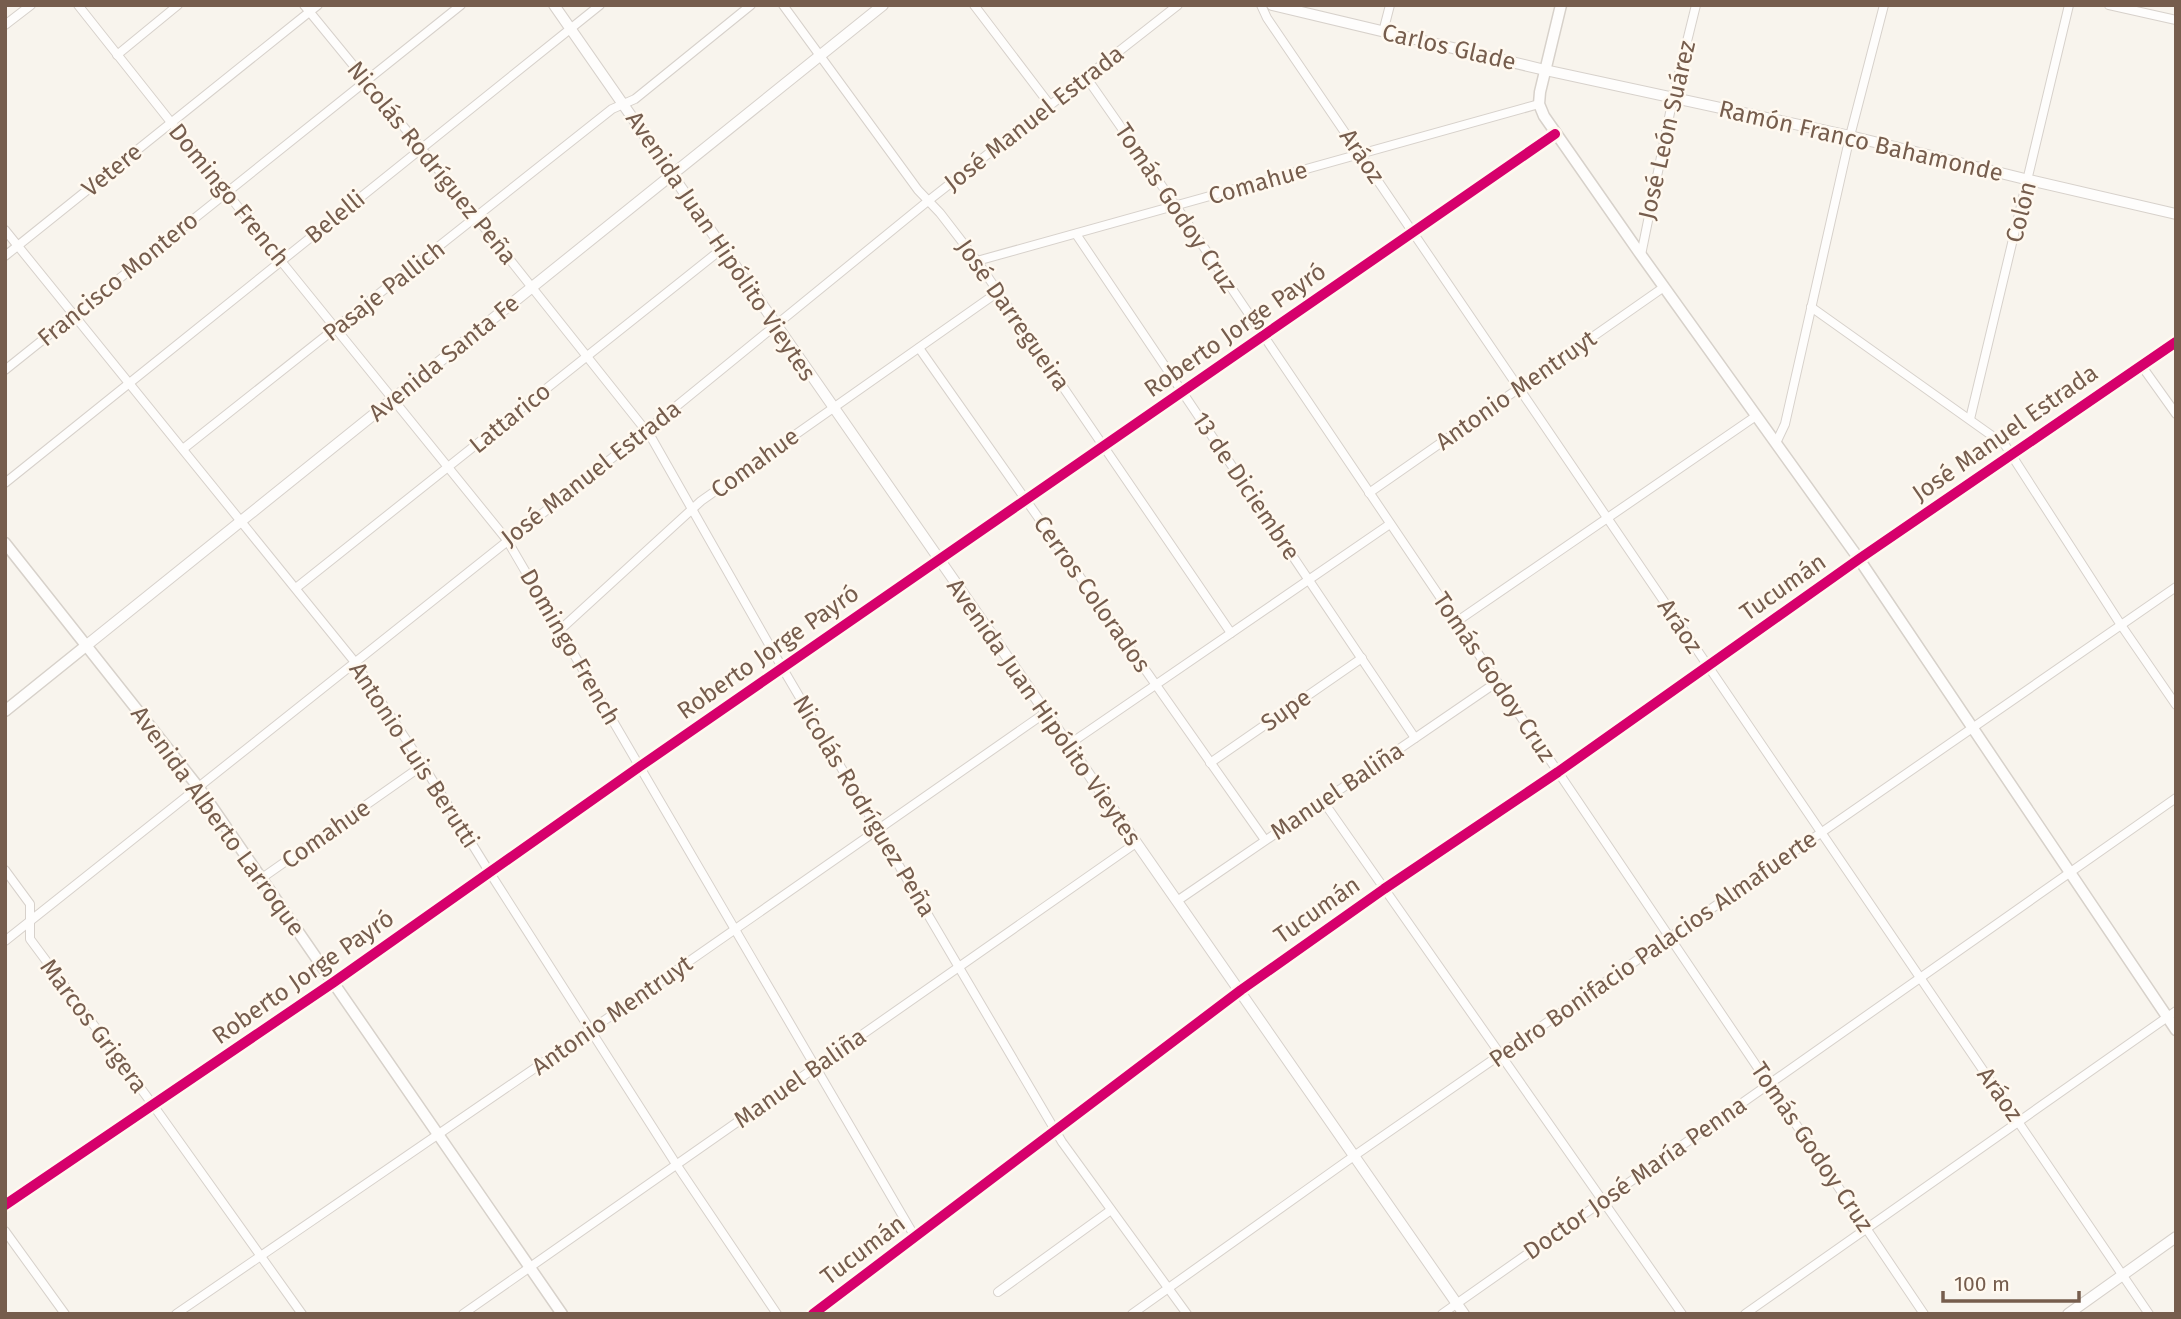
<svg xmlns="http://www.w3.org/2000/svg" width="2181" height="1319" font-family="'Fira Sans',sans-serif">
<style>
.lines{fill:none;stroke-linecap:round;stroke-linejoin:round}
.minor-casing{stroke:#d7d1cb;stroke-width:10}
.tertiary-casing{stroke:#d7d1cb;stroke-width:12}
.secondary-casing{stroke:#d7d1ca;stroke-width:13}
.minor{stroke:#fefdfc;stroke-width:8}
.tertiary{stroke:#fefdfc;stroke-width:10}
.secondary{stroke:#fefdfc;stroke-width:10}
.cycleway-casing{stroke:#fff9f0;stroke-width:15}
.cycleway{stroke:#d6006c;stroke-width:10}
.labels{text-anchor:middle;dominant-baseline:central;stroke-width:5;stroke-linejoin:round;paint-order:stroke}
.street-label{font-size:24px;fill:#765d4d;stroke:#fff9f0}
</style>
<rect width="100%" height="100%" fill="#f8f4ed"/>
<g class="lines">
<defs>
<g id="minor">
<polyline points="78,5 281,261 507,540 915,1237"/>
<polyline points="304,5 421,148 651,437 783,669 1062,1142 1187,1314"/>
<polyline points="783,5 918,190 940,213 977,261 1231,633"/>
<polyline points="974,5 1050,105"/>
<polyline points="1261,5 1267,18 2149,1314"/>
<polyline points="2109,5 2176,20"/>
<polyline points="5,25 31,5"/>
<polyline points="1383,32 1390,5"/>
<polyline points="117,55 178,5"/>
<polyline points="1086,77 1176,206 1924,1314"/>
<polyline points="5,230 354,661 423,765 490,873 676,1164 777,1314"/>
<polyline points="1076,234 1415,738"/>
<polyline points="1641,255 1673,98 1696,5"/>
<polyline points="5,256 318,5"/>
<polyline points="977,261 1539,104"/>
<polyline points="1811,307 2005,445 2121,625 2176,705"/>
<polyline points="919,348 1265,840"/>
<polyline points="2141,365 2176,414"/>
<polyline points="5,370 461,5"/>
<polyline points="1970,419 2069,5"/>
<polyline points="1776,443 1785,424 1850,136 1884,5"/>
<polyline points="183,449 612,109 635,99 751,5"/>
<polyline points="5,483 600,5"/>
<polyline points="1369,493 1664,287"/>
<polyline points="296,588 723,248"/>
<polyline points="1456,622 1756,416"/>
<polyline points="561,629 701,501 998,292"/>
<polyline points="1068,745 1390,524"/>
<polyline points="1210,763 1362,658"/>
<polyline points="1323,801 1682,1314"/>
<polyline points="5,870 30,904 30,939 153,1105 302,1314"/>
<polyline points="262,878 423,765"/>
<polyline points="1177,901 1497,682"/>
<polyline points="5,941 646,431 928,201 1178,5"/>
<polyline points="5,1205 334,982 639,767 1555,134"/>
<polyline points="5,1231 65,1314"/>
<polyline points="998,1292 1111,1210"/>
<polyline points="176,1314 592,1029 1045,713"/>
<polyline points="463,1314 1136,843"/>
<polyline points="813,1314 1241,990 1384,889 1558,772 1859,559 2176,342"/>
<polyline points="1132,1314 1354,1156 2176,587"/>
<polyline points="1442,1314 2176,798"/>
<polyline points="1745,1314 2176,1011"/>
</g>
<g id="tertiary">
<polyline points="554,5 1464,1314"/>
<polyline points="1272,5 1545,70 1850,136 2029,180 2176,214"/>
<polyline points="87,645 883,5"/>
<polyline points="2068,1314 2176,1237"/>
</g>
<g id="secondary">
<polyline points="1561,5 1540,92 1539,104 1544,116 1641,255 1859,559 2176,1030"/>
<polyline points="5,543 199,788 562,1314"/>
<polyline points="5,711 87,645"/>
</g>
</defs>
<!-- minor casing -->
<use href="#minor" class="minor-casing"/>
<!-- tertiary casing -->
<use href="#tertiary" class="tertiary-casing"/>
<!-- secondary casing -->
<use href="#secondary" class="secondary-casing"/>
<!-- minor -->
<use href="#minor" class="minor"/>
<!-- tertiary -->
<use href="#tertiary" class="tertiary"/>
<!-- secondary -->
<use href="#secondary" class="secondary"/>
<defs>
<g id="cycleway">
<polyline points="5,1205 334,982 639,767 1555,134"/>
<polyline points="813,1314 1241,990 1384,889 1558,772 1859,559 2176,342"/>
</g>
</defs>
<!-- cycleway casing -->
<use href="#cycleway" class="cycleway-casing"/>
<!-- cycleway -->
<use href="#cycleway" class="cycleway"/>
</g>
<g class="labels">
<!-- street labels -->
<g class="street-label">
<text transform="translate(1449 47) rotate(13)">Carlos Glade</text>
<text transform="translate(1034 118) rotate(-38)">José Manuel Estrada</text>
<text transform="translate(1667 130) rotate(-77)">José León Suárez</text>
<text transform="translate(1861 141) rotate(13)">Ramón Franco Bahamonde</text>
<text transform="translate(1362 156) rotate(56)">Aráoz</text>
<text transform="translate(432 163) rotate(51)">Nicolás Rodríguez Peña</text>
<text transform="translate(112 170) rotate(-39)">Vetere</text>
<text transform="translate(1258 183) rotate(-16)">Comahue</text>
<text transform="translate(229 195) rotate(51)">Domingo French</text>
<text transform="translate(1176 208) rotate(56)">Tomás Godoy Cruz</text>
<text transform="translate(2021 212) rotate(-76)">Colón</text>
<text transform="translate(335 217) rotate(-39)">Belelli</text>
<text transform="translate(721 246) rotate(56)">Avenida Juan Hipólito Vieytes</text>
<text transform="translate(118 279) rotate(-39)">Francisco Montero</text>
<text transform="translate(384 291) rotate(-38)">Pasaje Pallich</text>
<text transform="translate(1013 315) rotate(55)">José Darregueira</text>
<text transform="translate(1235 330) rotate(-35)">Roberto Jorge Payró</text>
<text transform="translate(444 358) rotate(-39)">Avenida Santa Fe</text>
<text transform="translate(1516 390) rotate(-35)">Antonio Mentruyt</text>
<text transform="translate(510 418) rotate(-39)">Lattarico</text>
<text transform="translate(2005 433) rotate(-35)">José Manuel Estrada</text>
<text transform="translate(755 463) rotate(-36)">Comahue</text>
<text transform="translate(591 473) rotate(-38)">José Manuel Estrada</text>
<text transform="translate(1246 486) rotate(56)">13 de Diciembre</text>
<text transform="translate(1783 587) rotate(-35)">Tucumán</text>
<text transform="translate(1092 594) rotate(55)">Cerros Colorados</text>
<text transform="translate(1680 626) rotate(56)">Aráoz</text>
<text transform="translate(570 647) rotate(60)">Domingo French</text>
<text transform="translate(768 652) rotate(-35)">Roberto Jorge Payró</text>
<text transform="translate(1494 677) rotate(56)">Tomás Godoy Cruz</text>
<text transform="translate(1286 710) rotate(-35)">Supe</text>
<text transform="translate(1044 712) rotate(55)">Avenida Juan Hipólito Vieytes</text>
<text transform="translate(414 755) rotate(57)">Antonio Luis Berutti</text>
<text transform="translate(1337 791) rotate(-34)">Manuel Baliña</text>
<text transform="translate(864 806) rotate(59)">Nicolás Rodríguez Peña</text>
<text transform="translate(218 821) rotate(54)">Avenida Alberto Larroque</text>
<text transform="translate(326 834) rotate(-35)">Comahue</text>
<text transform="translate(1317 910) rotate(-35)">Tucumán</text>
<text transform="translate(1653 949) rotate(-35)">Pedro Bonifacio Palacios Almafuerte</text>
<text transform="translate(303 977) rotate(-35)">Roberto Jorge Payró</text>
<text transform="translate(612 1015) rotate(-35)">Antonio Mentruyt</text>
<text transform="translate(94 1026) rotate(53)">Marcos Grigera</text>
<text transform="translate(800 1078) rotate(-35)">Manuel Baliña</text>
<text transform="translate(2000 1094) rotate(55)">Aráoz</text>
<text transform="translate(1812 1147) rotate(56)">Tomás Godoy Cruz</text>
<text transform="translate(1635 1178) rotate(-35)">Doctor José María Penna</text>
<text transform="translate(863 1250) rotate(-37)">Tucumán</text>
</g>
</g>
<!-- border -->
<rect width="2181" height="1319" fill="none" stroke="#765d4d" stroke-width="14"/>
<!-- scale -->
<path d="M1943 1291v10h136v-10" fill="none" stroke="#765d4d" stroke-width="3.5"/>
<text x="1954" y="1291" font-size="21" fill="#765d4d" stroke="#fff9f0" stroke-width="5" paint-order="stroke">100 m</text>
</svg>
